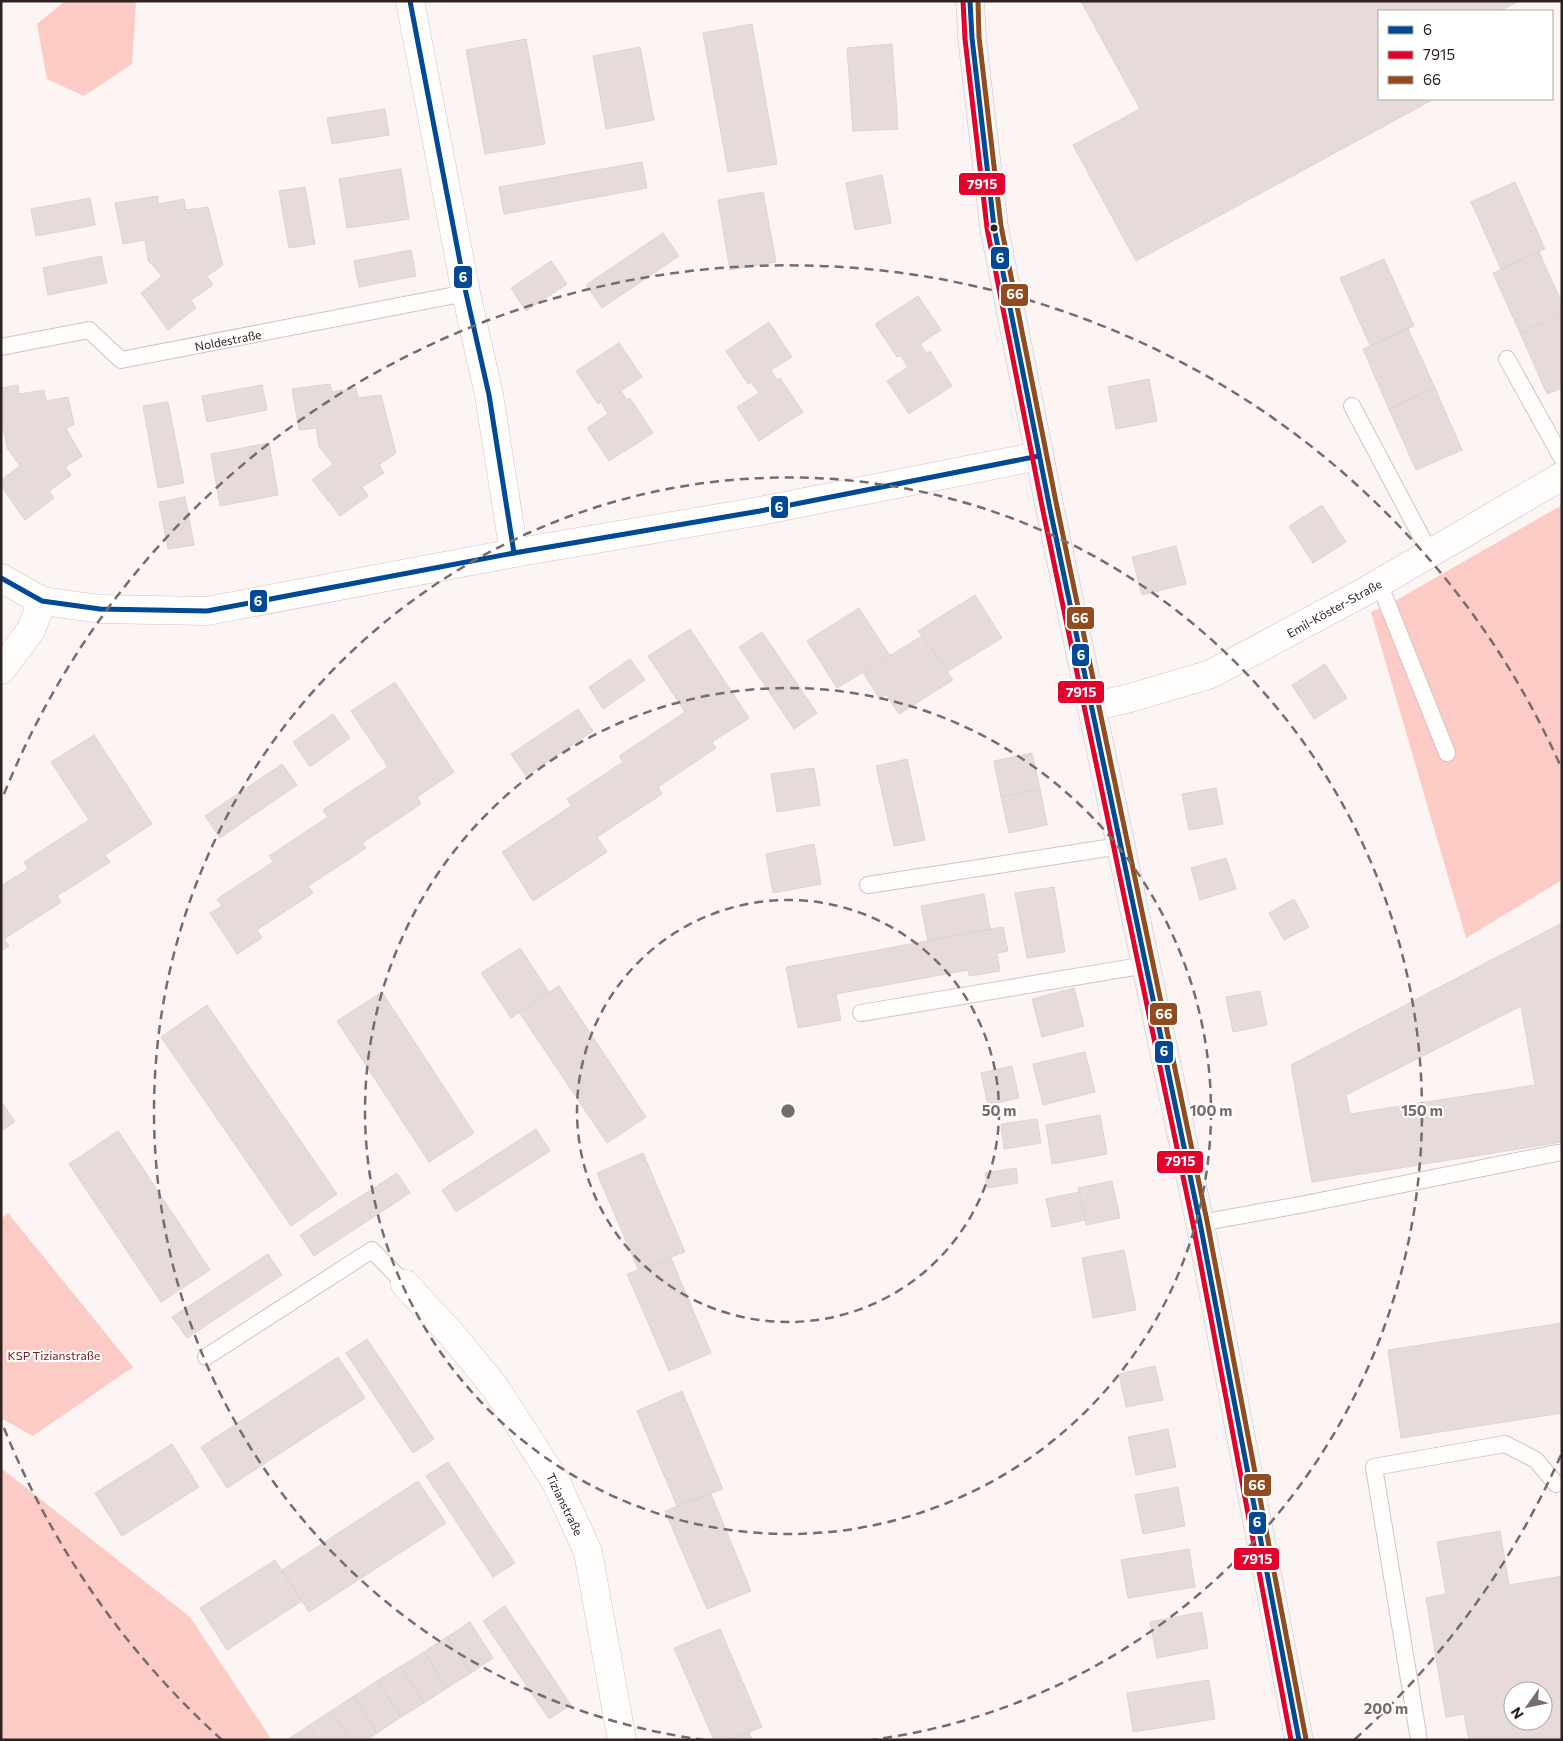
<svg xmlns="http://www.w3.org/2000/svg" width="1563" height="1741" font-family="Commissioner,sans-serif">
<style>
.green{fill:#fdcbc6}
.building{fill:#e7dbda;stroke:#dcd3d2;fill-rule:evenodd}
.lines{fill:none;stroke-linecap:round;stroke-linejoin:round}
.lane-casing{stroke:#cdc4c3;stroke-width:18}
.street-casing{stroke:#cdc4c3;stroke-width:29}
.secondary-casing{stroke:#cdc4c3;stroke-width:29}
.lane{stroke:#fffefd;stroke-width:16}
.street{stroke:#fffefd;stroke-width:28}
.secondary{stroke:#f7f3f3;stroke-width:28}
.bus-1-casing{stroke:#fff;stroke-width:9}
.bus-2-casing{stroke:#fff;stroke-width:9}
.bus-3-casing{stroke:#fff;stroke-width:9}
.bus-1{stroke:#004996;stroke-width:5}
.bus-2{stroke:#e4002b;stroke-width:5}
.bus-3{stroke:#914b1e;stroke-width:5}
.ring{fill:none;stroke:#766c6b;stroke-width:2.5;stroke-dasharray:9 6}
.bus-dot{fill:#2e2221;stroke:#fff;stroke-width:2}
.labels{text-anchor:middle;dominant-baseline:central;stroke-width:4;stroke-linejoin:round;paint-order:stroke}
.street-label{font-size:12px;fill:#2e2221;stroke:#fff}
.park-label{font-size:12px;fill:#751b1a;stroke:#fff}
.centre{fill:#766c6b;stroke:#fff;stroke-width:2.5}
.ring-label{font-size:15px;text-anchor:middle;font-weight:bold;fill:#766c6b;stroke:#fff;stroke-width:4;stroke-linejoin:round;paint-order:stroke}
.line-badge{stroke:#fff;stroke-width:2}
.badge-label{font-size:14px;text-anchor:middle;font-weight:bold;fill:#fff}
</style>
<rect width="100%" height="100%" fill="#fcf5f4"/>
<!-- green -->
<g class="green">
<polygon points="65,1 136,1 132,64 84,96 47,79 37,24"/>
<polygon points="1562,505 1562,880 1466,938 1371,612 1388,605"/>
<polygon points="8,1213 133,1367 33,1436 1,1418 1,1219"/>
<polygon points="1,1468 190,1617 272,1740 1,1740"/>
</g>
<!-- building -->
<g class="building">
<polygon points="1081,1 1519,1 1500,11 1379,11 1379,99 1434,99 1136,261 1073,145 1140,109"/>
<polygon points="752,24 777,164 728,172 703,33"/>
<polygon points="526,39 545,144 485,154 466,50"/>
<polygon points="892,44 898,129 853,131 847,48"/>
<polygon points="640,47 654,120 606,129 593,56"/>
<polygon points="385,109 389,135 332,144 327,118"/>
<polygon points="642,162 647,188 504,214 499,187"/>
<polygon points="401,169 409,219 347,228 339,179"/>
<polygon points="882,175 891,223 855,230 846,183"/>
<polygon points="1515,182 1545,249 1501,269 1471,202"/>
<polygon points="305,187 315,244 289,248 279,191"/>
<polygon points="763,192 776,262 730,270 718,200"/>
<polygon points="158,196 158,204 184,199 186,210 208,207 223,265 207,276 213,285 191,300 196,308 168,330 141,293 162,276 148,260 145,240 123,244 115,203"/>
<polygon points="90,198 95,225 36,236 31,209"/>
<polygon points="663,233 679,256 602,308 586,285"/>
<polygon points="411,250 416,276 359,287 354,261"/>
<polygon points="1539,252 1562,303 1562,314 1520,333 1493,273"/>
<polygon points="101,256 107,283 48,295 43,268"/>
<polygon points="1384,259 1414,326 1370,345 1340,278"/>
<polygon points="551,261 567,284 526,311 511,288"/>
<polygon points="918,296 941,330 920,344 927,354 930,351 952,386 909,414 887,381 908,367 900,355 897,357 875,324"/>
<polygon points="1562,314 1562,388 1547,394 1520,333"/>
<polygon points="769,322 792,357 771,370 777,380 780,378 803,412 759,441 737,407 759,393 751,382 748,384 726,351"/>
<polygon points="1408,329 1435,388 1389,409 1363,349"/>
<polygon points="619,343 642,377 621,391 627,400 630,398 653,433 609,461 587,428 608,414 601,402 598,404 576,371"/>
<polygon points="1149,379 1157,421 1116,429 1108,387"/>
<polygon points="330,384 332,392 356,388 358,398 381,395 396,453 379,465 384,473 362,487 368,496 340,516 312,480 333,464 319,447 316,428 299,430 292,389"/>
<polygon points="18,385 19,394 44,390 46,401 68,397 74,424 66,429 82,456 65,467 71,475 49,491 54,498 25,520 1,486 1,480 20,466 7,448 4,430 1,430 1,388"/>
<polygon points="262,385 267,410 207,422 202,396"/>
<polygon points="1435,388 1462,450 1416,470 1389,409"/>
<polygon points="168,402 184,483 158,488 143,406"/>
<polygon points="269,443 278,495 220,506 211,454"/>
<polygon points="185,497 194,545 168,549 159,502"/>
<polygon points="1322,505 1346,542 1313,563 1289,526"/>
<polygon points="1176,546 1186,584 1142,595 1132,557"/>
<polygon points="975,595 1002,638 948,671 918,631"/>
<polygon points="859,608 890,656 837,688 807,641"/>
<polygon points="690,629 749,718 712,742 716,748 658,787 662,794 597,837 607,852 533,901 502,852 571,806 567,799 623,762 619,756 685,712 648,656"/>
<polygon points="762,632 817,713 794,729 739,647"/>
<polygon points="922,636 953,680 899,714 886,694 880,700 863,672"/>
<polygon points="630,659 645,680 603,709 589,687"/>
<polygon points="1325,664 1347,698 1314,719 1292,685"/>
<polygon points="395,682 454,772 417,797 421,804 362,843 366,848 308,886 313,893 257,930 262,938 237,954 210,913 222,906 217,899 273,862 269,856 328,817 323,810 388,767 351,711"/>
<polygon points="578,709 593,731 526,776 511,754"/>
<polygon points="333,714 350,738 310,767 293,742"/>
<polygon points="94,735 152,824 105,855 110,862 57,896 61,902 4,939 9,946 1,951 1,886 28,869 24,862 89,820 51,762"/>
<polygon points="1032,753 1040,789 1001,797 994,761"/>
<polygon points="907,759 925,840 894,846 876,766"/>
<polygon points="282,764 297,785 220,838 205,816"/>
<polygon points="814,768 820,805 777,812 771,774"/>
<polygon points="1216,788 1223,824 1189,830 1182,794"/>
<polygon points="1040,789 1047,825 1009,833 1001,797"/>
<polygon points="814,844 821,884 773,893 766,854"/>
<polygon points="1226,858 1236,889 1200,900 1191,868"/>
<polygon points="1054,887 1065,952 1027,958 1015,893"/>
<polygon points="984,894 990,929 928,941 921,906"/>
<polygon points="1294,899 1309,927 1284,940 1269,913"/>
<path d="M1562,923v219l-250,40 -21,-117zM1521,1006l14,79 -185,29 -4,-19z"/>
<polygon points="1003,927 1008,951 997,953 1000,971 969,976 968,970 836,994 841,1020 798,1028 786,967"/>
<polygon points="520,948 549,992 511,1018 481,973"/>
<polygon points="559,986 646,1117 607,1143 519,1012"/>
<polygon points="1074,988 1084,1026 1042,1037 1032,999"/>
<polygon points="1260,991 1267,1025 1233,1032 1226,997"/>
<polygon points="382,992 474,1133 429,1162 337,1021"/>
<polygon points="207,1005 337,1194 291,1226 161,1037"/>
<polygon points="1085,1052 1095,1092 1043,1105 1033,1064"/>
<polygon points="1012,1066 1019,1098 988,1105 981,1073"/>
<polygon points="1,1101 15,1122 1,1131"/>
<polygon points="1100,1115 1107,1154 1052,1164 1046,1125"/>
<polygon points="1037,1119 1041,1143 1004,1149 1001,1124"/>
<polygon points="536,1129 550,1151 456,1212 442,1190"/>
<polygon points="118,1131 210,1270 161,1302 69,1164"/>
<polygon points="643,1153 685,1252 638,1269 597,1173"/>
<polygon points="1016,1168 1018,1183 987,1188 985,1173"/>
<polygon points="397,1173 410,1193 314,1256 300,1235"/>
<polygon points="1112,1181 1120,1218 1086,1225 1078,1188"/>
<polygon points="1079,1192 1085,1220 1052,1227 1046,1199"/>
<polygon points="1124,1250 1136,1310 1093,1318 1082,1258"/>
<polygon points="268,1254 282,1275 187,1338 172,1317"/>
<polygon points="671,1258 711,1353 669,1371 627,1274"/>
<polygon points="1562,1323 1562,1413 1401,1438 1388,1350"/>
<polygon points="367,1339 434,1439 413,1453 346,1353"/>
<polygon points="338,1357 365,1398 227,1488 201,1447"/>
<polygon points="1155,1366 1163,1400 1126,1407 1119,1374"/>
<polygon points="682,1391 723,1489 677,1506 637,1411"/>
<polygon points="1168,1429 1176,1467 1136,1475 1128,1437"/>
<polygon points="172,1444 199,1487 122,1536 95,1493"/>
<polygon points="448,1462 515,1563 493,1577 426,1476"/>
<polygon points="418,1481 446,1523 309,1612 282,1570"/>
<polygon points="1178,1487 1185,1526 1143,1534 1135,1495"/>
<polygon points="711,1494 751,1591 707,1609 665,1511"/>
<path d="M1500,1531l9,54 53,-9v161l-18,3h-75l-5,-26 -18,3 -20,-119 20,-4 -9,-52zM1513,1691h30v30h-30z"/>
<polygon points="1189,1549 1195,1587 1128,1598 1121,1560"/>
<polygon points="275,1560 302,1601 227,1650 200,1608"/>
<polygon points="505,1606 571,1705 549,1719 483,1621"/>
<polygon points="1202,1612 1208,1648 1157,1658 1150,1622"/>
<polygon points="470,1622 493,1658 471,1673 447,1637"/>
<polygon points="720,1629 762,1727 729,1740 714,1740 674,1648"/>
<polygon points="447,1637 471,1673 447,1688 424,1652"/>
<polygon points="424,1652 447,1688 424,1703 401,1666"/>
<polygon points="401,1666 424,1703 401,1717 377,1681"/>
<polygon points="1209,1680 1215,1719 1133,1732 1127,1693"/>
<polygon points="377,1681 401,1717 377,1733 354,1696"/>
<polygon points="354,1696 377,1733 366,1740 350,1740 331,1711"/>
<polygon points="331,1711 350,1740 317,1740 308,1726"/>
<polygon points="308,1726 317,1740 287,1740"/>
<polygon points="749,1732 752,1740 729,1740"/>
</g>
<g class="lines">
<defs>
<g id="lane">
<polyline points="1,347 89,330 121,360 466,293"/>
<polyline points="1507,359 1562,458"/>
<polyline points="1352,406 1430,553"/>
<polyline points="1379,583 1447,753"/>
<polyline points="868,885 1120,846"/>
<polyline points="861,1013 1146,965"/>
<polyline points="1200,1223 1305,1204 1557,1153"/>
<polyline points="206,1357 372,1250 405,1284"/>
<polyline points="1419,1740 1374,1467 1505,1444 1536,1460 1556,1484"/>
</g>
<g id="street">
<polyline points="410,1 466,293 489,395 514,553"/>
<polyline points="1,578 42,601 100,609 207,611 514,553 760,511 1039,456"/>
<polyline points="1,670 31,630 42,601"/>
<polyline points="1091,707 1130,698 1211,674 1364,592 1562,476"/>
<polyline points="405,1284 452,1335 494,1386 556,1482 588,1552 622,1740"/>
</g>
<polyline id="secondary" points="970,1 972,38 994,227 1050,509 1200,1223 1299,1740"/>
</defs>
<!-- lane casing -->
<use href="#lane" class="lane-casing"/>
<!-- street casing -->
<use href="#street" class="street-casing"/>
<!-- secondary casing -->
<use href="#secondary" class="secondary-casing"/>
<!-- lane -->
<use href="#lane" class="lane"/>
<!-- street -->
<use href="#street" class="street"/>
<!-- secondary -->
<use href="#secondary" class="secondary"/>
<defs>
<g id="bus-1">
<polyline points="410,1 466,293 489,395 514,553"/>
<polyline points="970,1 972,38 994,227 1050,509 1200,1223 1299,1740"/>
<polyline points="1,578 42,601 100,609 207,611 514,553 760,511 1039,456"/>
</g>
<polyline id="bus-2" points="963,1 965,39 987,228 1043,511 1193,1224 1291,1740"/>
<polyline id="bus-3" points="978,1 979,37 1001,226 1057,507 1207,1221 1306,1739"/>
</defs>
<!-- bus-1 casing -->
<use href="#bus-1" class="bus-1-casing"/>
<!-- bus-2 casing -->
<use href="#bus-2" class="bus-2-casing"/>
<!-- bus-3 casing -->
<use href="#bus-3" class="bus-3-casing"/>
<!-- bus-1 -->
<use href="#bus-1" class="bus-1"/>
<!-- bus-2 -->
<use href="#bus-2" class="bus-2"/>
<!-- bus-3 -->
<use href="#bus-3" class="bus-3"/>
</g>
<!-- distance rings -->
<g class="ring">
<circle cx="788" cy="1111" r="211"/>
<circle cx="788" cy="1111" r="423"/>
<path d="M705 1740A634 634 0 1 1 871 1740"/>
<path d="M1561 1455A846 846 0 0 1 1354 1740M222 1740A846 846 0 0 1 4 1428M4 794A846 846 0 0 1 1561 767"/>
</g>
<!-- markers -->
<circle class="bus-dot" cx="994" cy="228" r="4.5"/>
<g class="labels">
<!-- street labels -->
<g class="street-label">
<text transform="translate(228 340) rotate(-11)">Noldestraße</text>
<text transform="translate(1334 608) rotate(-29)">Emil-Köster-Straße</text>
<text transform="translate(565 1504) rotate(64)">Tizianstraße</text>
</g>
<!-- park labels -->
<g class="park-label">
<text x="54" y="1355">KSP Tizianstraße</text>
</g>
</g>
<circle cx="788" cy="1111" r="8" class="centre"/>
<g class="ring-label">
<text x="999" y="1116">50 m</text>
<text x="1211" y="1116">100 m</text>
<text x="1422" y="1116">150 m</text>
<text x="1386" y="1714">200 m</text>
</g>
<g class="line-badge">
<rect x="958" y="172" width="48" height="24" rx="5" fill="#e4002b"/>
<rect x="990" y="246" width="20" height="24" rx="5" fill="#004996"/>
<rect x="453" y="265" width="20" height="24" rx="5" fill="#004996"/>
<rect x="1000" y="283" width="29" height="24" rx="5" fill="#914b1e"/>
<rect x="770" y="495" width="19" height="24" rx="5" fill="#004996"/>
<rect x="249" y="589" width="19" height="24" rx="5" fill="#004996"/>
<rect x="1066" y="606" width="29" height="24" rx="5" fill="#914b1e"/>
<rect x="1071" y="643" width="19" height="24" rx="5" fill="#004996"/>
<rect x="1057" y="680" width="48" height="24" rx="5" fill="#e4002b"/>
<rect x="1149" y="1002" width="29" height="24" rx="5" fill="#914b1e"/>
<rect x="1154" y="1040" width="20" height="24" rx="5" fill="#004996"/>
<rect x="1156" y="1150" width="48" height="24" rx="5" fill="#e4002b"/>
<rect x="1243" y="1473" width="29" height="24" rx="5" fill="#914b1e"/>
<rect x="1248" y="1511" width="19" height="24" rx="5" fill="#004996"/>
<rect x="1233" y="1547" width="47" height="24" rx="5" fill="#e4002b"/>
</g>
<g class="badge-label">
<text x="982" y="189">7915</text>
<text x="1000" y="263">6</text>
<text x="463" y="282">6</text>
<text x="1015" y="299">66</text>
<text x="779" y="512">6</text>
<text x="258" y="606">6</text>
<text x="1080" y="623">66</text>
<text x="1081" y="660">6</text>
<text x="1081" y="697">7915</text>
<text x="1164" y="1019">66</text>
<text x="1164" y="1056">6</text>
<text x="1180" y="1166">7915</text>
<text x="1257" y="1490">66</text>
<text x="1257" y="1527">6</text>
<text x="1257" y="1564">7915</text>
</g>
<!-- border -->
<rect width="1563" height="1741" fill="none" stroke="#2e2221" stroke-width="5"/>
<!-- legend -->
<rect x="1378" y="10" width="175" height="90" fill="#ffffff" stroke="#aba7a6"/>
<rect x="1388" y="26" width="25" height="8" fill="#004996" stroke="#aba7a6"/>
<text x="1423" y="35" font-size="15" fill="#2e2221">6</text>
<rect x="1388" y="51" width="25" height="8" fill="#e4002b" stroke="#aba7a6"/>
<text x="1423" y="60" font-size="15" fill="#2e2221">7915</text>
<rect x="1388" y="76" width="25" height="8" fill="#914b1e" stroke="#aba7a6"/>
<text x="1423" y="85" font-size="15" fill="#2e2221">66</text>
<!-- north arrow -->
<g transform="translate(1528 1706) rotate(237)"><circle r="24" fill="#ffffff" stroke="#aba7a6"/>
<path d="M0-4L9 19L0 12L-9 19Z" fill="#766c6b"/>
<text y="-8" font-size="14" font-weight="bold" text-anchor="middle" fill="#2e2221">N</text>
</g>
</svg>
